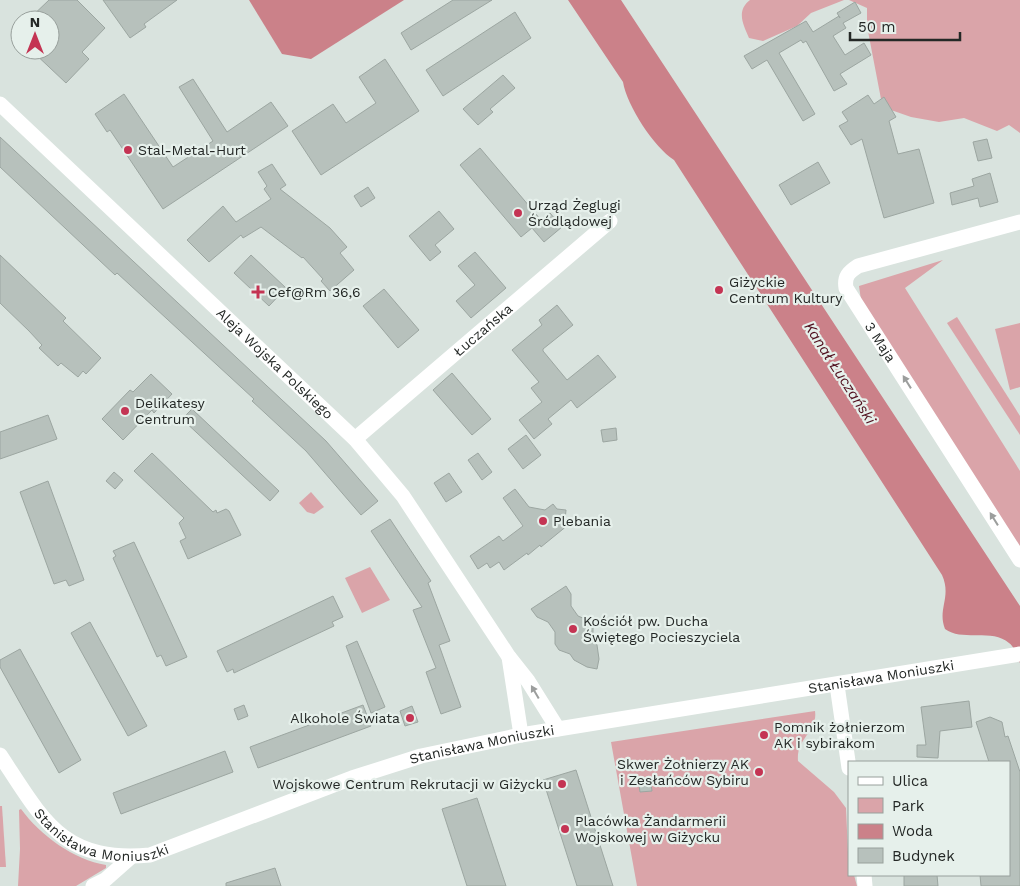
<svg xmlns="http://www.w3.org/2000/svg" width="1020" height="886" font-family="'Work Sans',sans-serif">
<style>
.green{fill:#daa4a9}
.water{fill:#cb8189}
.building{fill:#b7c1bc;stroke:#9ca6a1}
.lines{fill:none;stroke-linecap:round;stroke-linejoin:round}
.minor{stroke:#fff;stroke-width:15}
.oneway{fill:#9c9e9d}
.poi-dot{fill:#c43453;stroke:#e6f0eb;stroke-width:2}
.labels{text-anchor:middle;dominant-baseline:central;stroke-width:4.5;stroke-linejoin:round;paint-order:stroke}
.poi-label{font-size:14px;fill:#242826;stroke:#e6f0eb;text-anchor:start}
.street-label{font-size:14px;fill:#242826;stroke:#e6f0eb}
.water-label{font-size:15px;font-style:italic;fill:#510f1e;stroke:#e6f0eb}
</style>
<rect width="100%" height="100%" fill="#d9e3de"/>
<!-- green -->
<g class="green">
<path d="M750,0h94l-33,13 -14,13 -34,15 -14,-3c-6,-14 -13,-27 1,-38z"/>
<polygon points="849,0 1020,0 1020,133 1009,125 997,131 964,118 939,122 911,117 891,110 881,99 867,26 867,8"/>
<polygon points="943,260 905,288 1020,471 1020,548 861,300 859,286"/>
<polygon points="957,317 1020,416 1020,435 947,323"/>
<polygon points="1020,323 1020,387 1010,390 995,329"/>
<polygon points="311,492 324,507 314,514 307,512 299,503"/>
<polygon points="370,567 390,600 362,613 345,578"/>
<path d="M815,711c3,21 -19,27 -17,50l36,31 12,16 3,67h5l3,11h-220l-26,-144z"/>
<polygon points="0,806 2,806 6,867 0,867"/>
<path d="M21,809c19,26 53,51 85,56v3l-30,18h-58l2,-37 -1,-39z"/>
</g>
<!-- water -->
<g class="water">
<polygon points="249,0 404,0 311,59 282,54"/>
<path d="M568,0h53l399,606v57c-3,-6 -5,-16 -11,-20 -17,-15 -46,-1 -64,-14 -8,-20 7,-32 -3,-54l-268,-415c-20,-13 -47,-54 -51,-78z"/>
</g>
<!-- building -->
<g class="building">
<polygon points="49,0 77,0 105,28 82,52 89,59 66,83 31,50 50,50 50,20 28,20"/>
<polygon points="103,0 177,0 144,24 146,27 130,38"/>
<polygon points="453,0 492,0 411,50 401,33"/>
<polygon points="855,2 861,13 843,23 846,28 833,36 845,55 864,43 871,55 840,74 847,84 834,91 806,41 803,43 801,40 779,53 815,114 803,121 767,60 752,69 744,56 806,21 813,32 839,16 840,18 837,13"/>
<polygon points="515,12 531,38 443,96 426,70"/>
<polygon points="385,59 419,111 321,175 292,131 333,104 346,123 376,103 359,77"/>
<polygon points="503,75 515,88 490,109 493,112 478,125 463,109"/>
<polygon points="193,79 227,132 271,102 288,126 163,209 110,130 107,132 95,114 124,94 173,167 213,141 179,87"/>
<polygon points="868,95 874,104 884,97 896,117 889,121 898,154 919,149 934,203 884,218 862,139 851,145 839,126 848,121 842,112"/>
<polygon points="0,137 326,441 378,501 361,515 306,451 252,401 254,399 117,273 115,275 0,167"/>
<polygon points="987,139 992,158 978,161 973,142"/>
<polygon points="480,148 541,220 550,213 562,227 544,242 532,228 521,237 460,165"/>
<polygon points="818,162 830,183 791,205 779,185"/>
<polygon points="272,164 286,185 280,189 330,228 347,247 340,253 354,270 330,291 321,281 323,279 303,257 302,258 261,227 243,238 241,235 209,262 187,240 223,206 236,222 271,199 264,189 267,186 258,172"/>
<polygon points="990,173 998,202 980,207 978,198 952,205 950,193 974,186 972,179"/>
<polygon points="368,187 375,198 361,207 354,196"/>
<polygon points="439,211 454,229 435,245 441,252 430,261 409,236"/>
<polygon points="475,252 506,288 471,318 456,301 475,285 458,266"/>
<polygon points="0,255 66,318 63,321 101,358 86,374 83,371 78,377 61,363 58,366 39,348 42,345 29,331 0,303"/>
<polygon points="251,255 286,288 269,306 234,273"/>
<polygon points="384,289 419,330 398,348 363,306"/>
<polygon points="557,305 573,325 543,349 543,351 567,380 598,355 616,377 577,408 571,400 548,419 552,424 534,439 519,420 542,402 531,388 539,382 512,350 542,325 539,320"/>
<polygon points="452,373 491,419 472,435 433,390"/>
<polygon points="151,374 172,394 154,413 152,410 123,440 102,419 130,390 133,392"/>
<polygon points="192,409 279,491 270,501 182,419"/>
<polygon points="48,415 57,439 0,459 0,432"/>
<polygon points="616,428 617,440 603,442 601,430"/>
<polygon points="526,435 541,455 523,469 508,449"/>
<polygon points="152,453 213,512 216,510 217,513 226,509 229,511 241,535 188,559 180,541 186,538 179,523 184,518 134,471"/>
<polygon points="478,453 492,472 482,480 468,460"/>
<polygon points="114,472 123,480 115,489 106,481"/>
<polygon points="449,473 462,492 446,502 434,483"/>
<polygon points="48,481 84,580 69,586 66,580 54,584 20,492"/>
<polygon points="515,489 529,507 545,510 553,504 557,509 566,510 565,520 568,525 541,547 540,545 528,555 527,553 504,570 499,562 490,568 487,563 478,569 470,556 499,536 503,541 523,526 503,498"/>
<polygon points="390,519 431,581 428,583 450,641 439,645 461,707 441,714 426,672 436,668 413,610 422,607 371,531"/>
<polygon points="134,542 187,657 166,666 161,655 157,657 113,558 116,556 113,551"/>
<polygon points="566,586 571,594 571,606 578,616 590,621 593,627 593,639 597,645 599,659 597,669 587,667 574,660 570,654 559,650 555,644 555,632 548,622 537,617 531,609"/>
<polygon points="333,596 343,617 332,622 334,626 234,673 233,669 227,672 217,651"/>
<polygon points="90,622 147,726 128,736 71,633"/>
<polygon points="357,641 385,707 371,713 346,646"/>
<polygon points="20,649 81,760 59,773 0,667 0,660"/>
<polygon points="969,701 972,727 940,731 938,758 917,757 917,745 926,745 921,707"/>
<polygon points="244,705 248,716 238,720 234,709"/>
<polygon points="363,705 371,726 258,768 250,747"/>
<polygon points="412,706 418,722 405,726 400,711"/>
<polygon points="990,717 1002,722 1005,737 1008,736 1020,772 1020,886 981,886 980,875 1009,875 1009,762 989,762 976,722"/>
<polygon points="225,751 233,772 121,814 113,793"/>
<polygon points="576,770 613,886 577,886 543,780"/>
<polygon points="650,777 652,791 640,792 638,779"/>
<polygon points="477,798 506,886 467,886 442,809"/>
<polygon points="275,868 281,886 226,886 226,883"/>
<polygon points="904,875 937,875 938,886 904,886"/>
</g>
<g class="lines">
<!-- minor -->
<g class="minor">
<path id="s1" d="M0,104l355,335 48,57 106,161 19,24 30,48"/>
<path id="s2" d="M1020,222l-162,44c-9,6 -14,10 -12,22l174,272"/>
<path id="s3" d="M355,439l255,-218"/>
<polyline points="509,657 521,735"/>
<polyline points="837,685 849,768"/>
<path id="s4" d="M0,755c43,65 62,108 150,100l202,-77 69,-22 100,-21 499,-81"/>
<polyline points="864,875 865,886"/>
<polyline points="93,886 105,880 131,857"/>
</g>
</g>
<!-- one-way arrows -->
<defs><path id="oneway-solid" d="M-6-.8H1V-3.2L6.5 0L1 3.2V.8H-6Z" transform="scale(1.25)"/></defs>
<g class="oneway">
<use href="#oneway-solid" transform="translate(907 382) rotate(-122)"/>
<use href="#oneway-solid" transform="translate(994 519) rotate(-122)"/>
<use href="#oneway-solid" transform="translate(535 692) rotate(-120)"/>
</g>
<!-- markers -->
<g class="poi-dot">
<circle cx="128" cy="150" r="5"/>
<circle cx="518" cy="213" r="5"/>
<circle cx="719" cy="290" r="5"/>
<path d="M255.5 284.5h5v5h5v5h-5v5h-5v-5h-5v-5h5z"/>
<circle cx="125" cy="411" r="5"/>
<circle cx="543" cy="521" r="5"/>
<circle cx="573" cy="629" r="5"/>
<circle cx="410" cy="718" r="5"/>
<circle cx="764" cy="735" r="5"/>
<circle cx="759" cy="772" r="5"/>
<circle cx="562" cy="784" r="5"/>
<circle cx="565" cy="829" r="5"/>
</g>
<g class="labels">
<!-- poi labels -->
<g class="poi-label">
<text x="138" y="150">Stal-Metal-Hurt</text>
<text x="528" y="205">Urząd Żeglugi<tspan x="528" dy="16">Śródlądowej</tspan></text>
<text x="729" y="282">Giżyckie<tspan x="729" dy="16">Centrum Kultury</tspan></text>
<text x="268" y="292">Cef@Rm 36,6</text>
<text x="135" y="403">Delikatesy<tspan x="135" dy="16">Centrum</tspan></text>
<text x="553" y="521">Plebania</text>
<text x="583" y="621">Kościół pw. Ducha<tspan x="583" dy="16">Świętego Pocieszyciela</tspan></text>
<text x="400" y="718" text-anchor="end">Alkohole Świata</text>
<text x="774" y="727">Pomnik żołnierzom<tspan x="774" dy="16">AK i sybirakom</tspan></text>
<text x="749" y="764" text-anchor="end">Skwer Żołnierzy AK<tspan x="749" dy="16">i Zesłańców Sybiru</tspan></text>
<text x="552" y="784" text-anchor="end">Wojskowe Centrum Rekrutacji w Giżycku</text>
<text x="575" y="821">Placówka Żandarmerii<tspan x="575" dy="16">Wojskowej w Giżycku</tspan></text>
</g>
<!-- street labels -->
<g class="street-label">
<text stroke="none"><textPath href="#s3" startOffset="168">Łuczańska</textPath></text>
<text stroke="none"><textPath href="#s2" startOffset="259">3 Maja</textPath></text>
<text stroke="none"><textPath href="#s1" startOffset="378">Aleja Wojska Polskiego</textPath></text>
<text stroke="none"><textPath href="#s4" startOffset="950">Stanisława Moniuszki</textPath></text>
<text stroke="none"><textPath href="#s4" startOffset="545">Stanisława Moniuszki</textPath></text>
<text stroke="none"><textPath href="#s4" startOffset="140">Stanisława Moniuszki</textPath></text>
</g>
<!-- water labels -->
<g class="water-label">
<text transform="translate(840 373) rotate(57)">Kanał Łuczański</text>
</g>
</g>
<!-- legend -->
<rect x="848" y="761" width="162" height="115" fill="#e6f0eb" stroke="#98a09c"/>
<rect x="858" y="777" width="25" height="8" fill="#ffffff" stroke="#98a09c"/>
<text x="892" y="786" font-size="15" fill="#242826">Ulica</text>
<rect x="858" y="798" width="25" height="15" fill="#daa4a9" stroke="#98a09c"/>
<text x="892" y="811" font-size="15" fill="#242826">Park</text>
<rect x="858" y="824" width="25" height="15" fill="#cb8189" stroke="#98a09c"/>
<text x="892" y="836" font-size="15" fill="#242826">Woda</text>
<rect x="858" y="848" width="25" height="15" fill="#b7c1bc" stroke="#98a09c"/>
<text x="892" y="861" font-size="15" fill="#242826">Budynek</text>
<!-- north arrow -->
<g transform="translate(35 35)"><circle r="24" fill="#e6f0eb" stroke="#98a09c"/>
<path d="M0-4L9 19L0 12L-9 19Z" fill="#c43453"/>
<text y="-8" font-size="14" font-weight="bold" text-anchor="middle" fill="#242826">N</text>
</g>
<!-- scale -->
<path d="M850 32v8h110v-8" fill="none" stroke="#242826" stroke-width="2.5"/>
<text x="858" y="32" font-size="15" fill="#242826" stroke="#e6f0eb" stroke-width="4" paint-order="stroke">50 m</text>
</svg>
